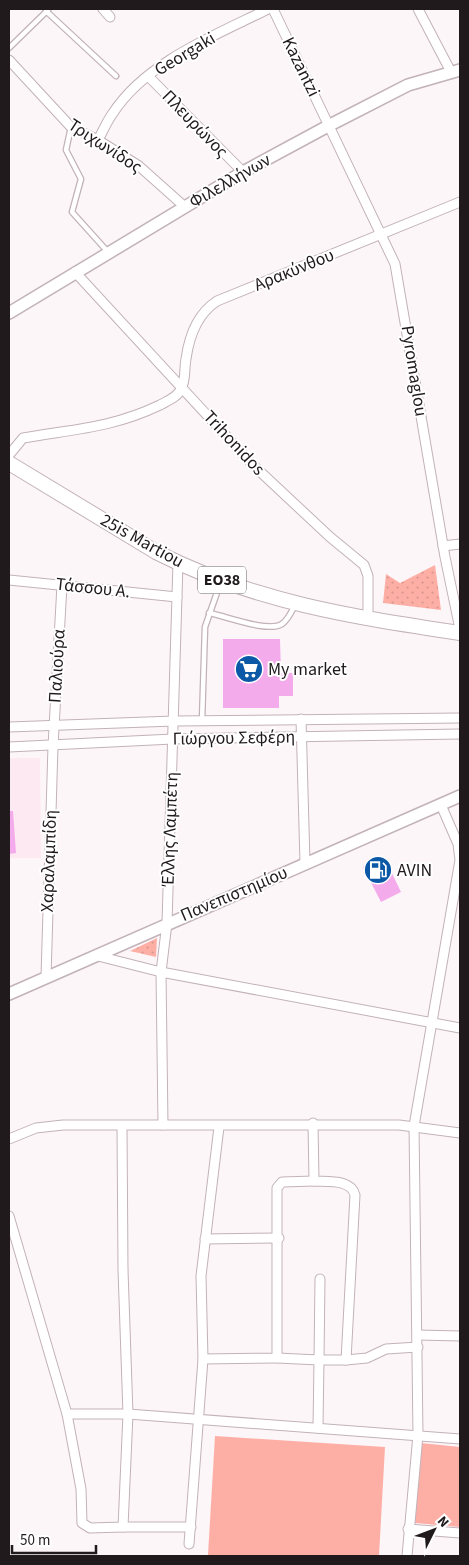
<svg xmlns="http://www.w3.org/2000/svg" width="469" height="1565" font-family="'Source Sans 3',sans-serif">
<style>
.built{fill:#fde9f2}
.grass{fill:url(#grass-dots)}
.green{fill:#feafa5}
.building{fill:#f4abec}
.lines{fill:none;stroke-linecap:round;stroke-linejoin:round}
.service-casing{stroke:#c2b2b9;stroke-width:7}
.minor-casing{stroke:#c2b2b9;stroke-width:11}
.tertiary-casing{stroke:#c2b2b9;stroke-width:14}
.primary-casing{stroke:#c2b2b9;stroke-width:16}
.service{stroke:#fff;stroke-width:4.5}
.minor{stroke:#fff;stroke-width:9}
.tertiary{stroke:#fff;stroke-width:11}
.primary{stroke:#fff;stroke-width:14}
.labels{text-anchor:middle;dominant-baseline:central;stroke-width:4;stroke-linejoin:round;paint-order:stroke}
.shield{fill:#fff;stroke:#635f61;stroke-width:1}
.shield-label{font-size:16px;font-weight:bold;fill:#201a1d}
.street-label{font-size:18px;fill:#201a1d;stroke:#fff}
.poi-label{font-size:18px;fill:#201a1d;stroke:#fff;text-anchor:start}
</style>
<defs>
<pattern id="grass-dots" width="8" height="8" patternUnits="userSpaceOnUse" patternTransform="scale(1.25)"><rect width="8" height="8" fill="#feafa5"/><path d="M2 2h.1M6 6h.1" fill="none" stroke="#d9968e" stroke-width="1.8" stroke-linecap="round"/></pattern>
</defs>
<rect width="100%" height="100%" fill="#fdf6f9"/>
<!-- built -->
<polygon class="built" points="9,758 40,758 41,858 9,858"/>
<!-- grass -->
<g class="grass">
<polygon points="435,565 441,610 383,603 386,574 400,583"/>
<polygon points="157,938 156,957 130,951"/>
</g>
<!-- green -->
<g class="green">
<polygon points="215,1436 385,1447 379,1556 208,1555"/>
<polygon points="421,1443 460,1447 460,1527 415,1523"/>
</g>
<!-- building -->
<g class="building">
<polygon points="223,639 280,639 281,673 293,673 293,696 279,696 279,708 223,708"/>
<polygon points="9,811 13,811 16,853 9,854"/>
<polygon points="384,857 401,892 381,902 363,867"/>
</g>
<g class="lines">
<defs>
<g id="service">
<polyline points="46,11 116,76"/>
<polyline points="9,48 48,10"/>
<polyline points="71,127 66,150 81,179 72,212 108,252"/>
<path d="M209,613c17,3 59,20 73,11 6,-4 10,-13 13,-19"/>
<polyline points="202,721 205,627 221,581"/>
</g>
<g id="minor">
<polyline points="103,9 110,17"/>
<polyline points="273,9 395,264 445,557 460,629"/>
<polyline points="418,9 451,72"/>
<polyline points="9,60 71,127 98,140 139,166 185,207"/>
<polyline points="148,76 243,172"/>
<path d="M98,140c5,-9 9,-19 15,-27 33,-51 103,-78 155,-104"/>
<polyline points="75,272 253,465 330,537 364,565 368,576 368,619"/>
<path d="M9,455l14,-17c51,-9 89,-10 137,-33 7,-4 18,-8 21,-16 5,-8 3,-20 5,-30 3,-22 11,-45 31,-58l243,-99"/>
<polyline points="443,546 460,544"/>
<polyline points="9,580 177,597"/>
<polyline points="301,719 305,863"/>
<polyline points="9,727 174,721 460,718"/>
<polyline points="9,747 173,739 460,734"/>
<polyline points="98,956 161,972 460,1028"/>
<polyline points="46,977 53,746 62,585"/>
<path d="M313,1123l1,58c14,1 37,-2 41,14l-9,165h-27l-1,68"/>
<polyline points="163,1125 161,972 167,923 178,563"/>
<polyline points="9,1139 36,1128 63,1125 399,1125 460,1133"/>
<polyline points="9,1216 67,1414 81,1489 82,1523 90,1528 123,1527 128,1414 123,1270 122,1126"/>
<polyline points="205,1239 279,1238"/>
<polyline points="418,1335 460,1336"/>
<polyline points="277,1358 319,1360 320,1279"/>
<polyline points="203,1359 277,1358 277,1188 282,1182 314,1181"/>
<polyline points="346,1360 367,1358 386,1349 418,1347"/>
<polyline points="67,1414 128,1414 460,1439"/>
<polyline points="123,1527 191,1527"/>
<polyline points="408,1529 460,1533"/>
<polyline points="189,1544 203,1359 201,1276 219,1127"/>
<polyline points="407,1556 418,1435 414,1126 460,860 458,844 441,805"/>
</g>
<g id="tertiary">
<polyline points="9,313 243,172 330,125 408,85 460,70"/>
<polyline points="9,994 460,796"/>
</g>
<path id="primary" d="M9,463l147,89c98,50 197,65 304,81"/>
</defs>
<!-- service casing -->
<use href="#service" class="service-casing"/>
<!-- minor casing -->
<use href="#minor" class="minor-casing"/>
<!-- tertiary casing -->
<use href="#tertiary" class="tertiary-casing"/>
<!-- primary casing -->
<use href="#primary" class="primary-casing"/>
<!-- service -->
<use href="#service" class="service"/>
<!-- minor -->
<use href="#minor" class="minor"/>
<!-- tertiary -->
<use href="#tertiary" class="tertiary"/>
<!-- primary -->
<use href="#primary" class="primary"/>
</g>
<!-- icons -->
<defs>
<symbol id="supermarket-disc" viewBox="-11 -11 22 22"><circle r="9.5" fill="#0b58a6" stroke="#fff"/><path d="M-6-5.5h2.5l.6 2H6L4.5 2H-2.5L-4.4-4H-6ZM-1.5 3.2a1.3 1.3 0 1 0 .1 0ZM3 3.2a1.3 1.3 0 1 0 .1 0Z" fill="#fff"/></symbol>
<symbol id="fuel-disc" viewBox="-11 -11 22 22"><circle r="9.5" fill="#0b58a6" stroke="#fff"/><path d="M-5.5-6h7V0h2V4h1.3V-2.5L3-4.5l.8-.8L6-3V5H2.5V1h-1V6h-7ZM-4.2-4.7v3.2H.2V-4.7Z" fill="#fff"/></symbol>
</defs>
<g fill-rule="evenodd">
<use href="#supermarket-disc" x="233" y="653" width="32" height="32"/>
<use href="#fuel-disc" x="362" y="854" width="32" height="32"/>
</g>
<g class="labels">
<!-- shield labels -->
<rect class="shield" x="198" y="566.5" width="48" height="27" rx="4"/>
<g class="shield-label">
<text x="222" y="580">ΕΟ38</text>
</g>
<!-- street labels -->
<g class="street-label">
<text transform="translate(185 54) rotate(-31)">Georgaki</text>
<text transform="translate(301 67) rotate(64)">Kazantzi</text>
<text transform="translate(195 124) rotate(46)">Πλευρώνος</text>
<text transform="translate(105 146) rotate(33)">Τριχωνίδος</text>
<text transform="translate(230 181) rotate(-30)">Φιλελλήνων</text>
<text transform="translate(294 270) rotate(-22)">Αρακύνθου</text>
<text transform="translate(414 371) rotate(81)">Pyromaglou</text>
<text transform="translate(234 443) rotate(47)">Trihonidos</text>
<text transform="translate(142 541) rotate(29)">25is Martiou</text>
<text transform="translate(93 588) rotate(6)">Τάσσου Α.</text>
<text transform="translate(57 666) rotate(-87)">Παλιούρα</text>
<text transform="translate(234 738) rotate(-1)">Γιώργου Σεφέρη</text>
<text transform="translate(170 829) rotate(-88)">Έλλης Λαμπέτη</text>
<text transform="translate(49 861) rotate(-88)">Χαραλαμπίδη</text>
<text transform="translate(234 894) rotate(-23)">Πανεπιστημίου</text>
</g>
<!-- poi labels -->
<g class="poi-label">
<text x="268" y="669">My market</text>
<text x="397" y="870">AVIN</text>
</g>
</g>
<!-- border -->
<rect width="469" height="1565" fill="none" stroke="#201a1d" stroke-width="20"/>
<!-- north arrow -->
<g transform="translate(434 1530) rotate(48)" stroke="#ffffff" stroke-width="4" paint-order="stroke">
<path d="M0-4L9 19L0 12L-9 19Z" fill="#201a1d"/>
<text y="-8" font-size="14" font-weight="bold" text-anchor="middle" fill="#201a1d">N</text>
</g>
<!-- scale -->
<path d="M12 1545v8h84v-8" fill="none" stroke="#201a1d" stroke-width="2.5"/>
<text x="20" y="1545" font-size="15" fill="#201a1d" stroke="#ffffff" stroke-width="4" paint-order="stroke">50 m</text>
</svg>
